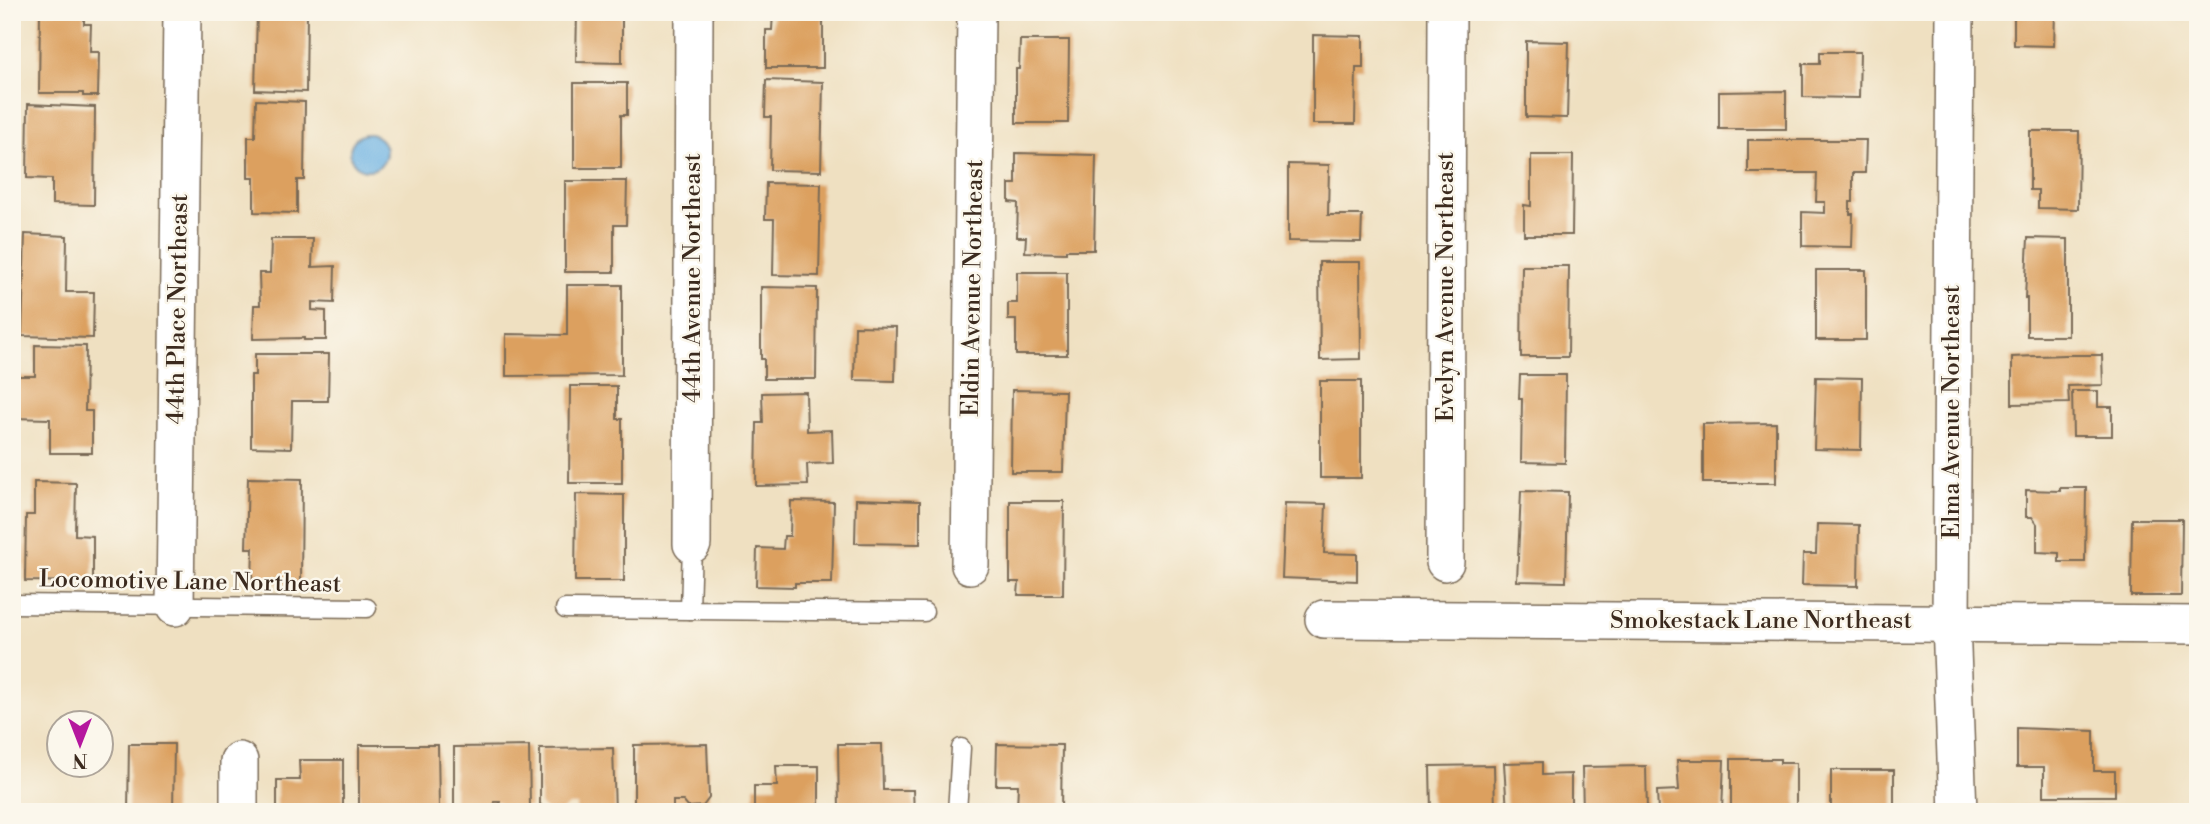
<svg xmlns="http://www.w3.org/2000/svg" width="2210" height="824" font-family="'Libre Bodoni',serif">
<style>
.water{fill:#6db2e3;stroke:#546e80;stroke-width:2}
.building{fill:#dca05f}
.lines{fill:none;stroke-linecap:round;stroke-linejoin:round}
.service-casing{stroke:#7a6a57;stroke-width:21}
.minor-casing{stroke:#7a6a57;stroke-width:40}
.service{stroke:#fff;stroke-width:18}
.minor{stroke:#fff;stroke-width:37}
.labels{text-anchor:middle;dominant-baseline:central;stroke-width:5;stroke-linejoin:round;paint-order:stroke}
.street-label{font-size:24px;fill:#3b2a1e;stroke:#fbf7ec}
</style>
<rect width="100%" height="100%" fill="#fbf7ec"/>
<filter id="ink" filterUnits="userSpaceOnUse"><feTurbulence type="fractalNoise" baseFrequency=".0143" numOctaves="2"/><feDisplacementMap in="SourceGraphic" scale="14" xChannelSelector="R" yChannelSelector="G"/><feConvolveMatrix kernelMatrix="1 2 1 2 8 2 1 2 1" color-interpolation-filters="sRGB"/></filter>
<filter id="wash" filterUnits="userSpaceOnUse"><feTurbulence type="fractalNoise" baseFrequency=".00686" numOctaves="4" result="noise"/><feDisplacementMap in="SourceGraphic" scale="28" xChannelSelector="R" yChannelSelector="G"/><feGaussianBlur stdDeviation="1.57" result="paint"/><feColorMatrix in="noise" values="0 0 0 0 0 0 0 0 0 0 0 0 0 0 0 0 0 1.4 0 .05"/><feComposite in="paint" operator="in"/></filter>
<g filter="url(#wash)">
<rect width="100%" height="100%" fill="#efe0c1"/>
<!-- water -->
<circle class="water" cx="368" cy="152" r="18"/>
<g id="blocks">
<!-- building -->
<g class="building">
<polygon points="40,12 84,12 84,24 91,24 90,52 99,52 98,96 83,96 83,93 39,93"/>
<polygon points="307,12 306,92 255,90 257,13"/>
<polygon points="577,12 622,12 622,63 576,62"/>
<polygon points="773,12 823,12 823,68 766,68 766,30 772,30"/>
<rect x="1284" y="12" width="80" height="4"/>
<polygon points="2014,12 2055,12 2054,46 2014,45"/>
<polygon points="1313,35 1363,36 1363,68 1356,68 1355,124 1313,124"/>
<polygon points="1020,40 1069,40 1068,123 1016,123 1016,69 1019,69"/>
<polygon points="1526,41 1569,42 1567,118 1526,117"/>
<polygon points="1820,52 1860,52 1859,98 1803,97 1803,64 1820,64"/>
<polygon points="766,80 823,82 821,171 770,170 771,117 765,117"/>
<polygon points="574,83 627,83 627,115 621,115 621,168 574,168"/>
<polygon points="1786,91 1786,129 1719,129 1719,92"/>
<polygon points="256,100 305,102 304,180 297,180 297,213 254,212 254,178 248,178 248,137 255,137"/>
<polygon points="28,104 95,107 94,205 52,204 52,179 27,178"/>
<polygon points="2030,131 2079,131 2078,209 2038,208 2038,190 2030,190"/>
<polygon points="1748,140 1866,140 1865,173 1853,173 1853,202 1850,202 1850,214 1853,214 1852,247 1802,246 1802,212 1825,213 1825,202 1816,202 1817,173 1748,173"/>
<polygon points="1016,153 1096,155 1094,250 1066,250 1066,253 1025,252 1026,237 1017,237 1018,203 1009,202 1009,184 1016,184"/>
<polygon points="1531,155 1573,155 1572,235 1524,235 1524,205 1531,206"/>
<polygon points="1288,164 1329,165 1328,215 1362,215 1361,242 1288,241"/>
<polygon points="565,181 627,181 626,225 614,225 614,272 565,272"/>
<polygon points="766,183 821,184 819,276 773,275 774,219 765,219"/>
<polygon points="25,234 67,236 66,292 94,292 93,338 22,336"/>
<polygon points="2028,238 2068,239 2068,336 2027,336 2027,298 2025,298"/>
<polygon points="271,239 313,239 312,267 335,266 334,303 312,302 312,310 326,311 326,340 304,340 304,338 253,339 254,305 260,305 259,273 270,273"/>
<polygon points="1319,262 1360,262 1361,359 1320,360"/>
<polygon points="1522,266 1569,266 1568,357 1521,357"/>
<rect x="1816" y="270" width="50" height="70"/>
<polygon points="1017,272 1067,272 1067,355 1016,355 1016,320 1008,320 1008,303 1017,303"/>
<polygon points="567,285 622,285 622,375 506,376 506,334 567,335"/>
<polygon points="761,287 817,288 816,379 764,379 764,359 761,359"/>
<polygon points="855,326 896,327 895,381 854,380"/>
<polygon points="35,345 86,346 85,411 92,411 92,453 50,453 50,419 12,418 12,376 35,376"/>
<polygon points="255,354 329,354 328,401 292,401 291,448 251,447 251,375 255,375"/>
<polygon points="2065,355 2102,355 2103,385 2068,386 2069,403 2012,404 2012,357"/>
<polygon points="1520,375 1566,375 1565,463 1521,462 1522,399 1519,399"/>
<polygon points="1816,377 1862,378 1861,450 1814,449"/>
<rect x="1320" y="381" width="41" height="97"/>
<polygon points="570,386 617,386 617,419 622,419 622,483 569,483"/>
<polygon points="1012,390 1065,391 1063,472 1011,472"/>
<polygon points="2072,391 2098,391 2098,407 2112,407 2112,436 2073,436"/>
<polygon points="806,392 807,431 832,430 833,463 807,464 808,485 756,486 757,423 763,423 762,393"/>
<polygon points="1776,423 1776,483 1703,483 1703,424"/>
<polygon points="248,478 302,479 301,583 252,582 253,548 246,548"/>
<polygon points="34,482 76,483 75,535 93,536 93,582 25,581 26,515 34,515"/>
<polygon points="2060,488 2086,488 2085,562 2059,562 2059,553 2037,552 2037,524 2032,517 2026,517 2026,490 2060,491"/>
<polygon points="1521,491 1568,492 1566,582 1517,581"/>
<polygon points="576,494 624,495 624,581 575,581"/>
<polygon points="856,499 920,501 920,544 855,543"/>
<polygon points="791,501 834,502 832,583 795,583 795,587 756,586 757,548 783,549 784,536 790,536"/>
<polygon points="1010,501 1064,501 1063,595 1018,595 1019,582 1010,582"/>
<polygon points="1285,503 1326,504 1324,553 1357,554 1357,581 1282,578"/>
<polygon points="2132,519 2182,519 2181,596 2131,596"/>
<polygon points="1817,524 1859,525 1858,586 1802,585 1803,554 1816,554"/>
<polygon points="2017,728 2094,731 2094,771 2115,771 2115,796 2044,796 2044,767 2017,767"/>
<polygon points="129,744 174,744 173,812 128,812"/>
<polygon points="707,744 709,798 703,806 688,807 683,801 673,801 673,812 634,812 634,745"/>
<polygon points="838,744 882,744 883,790 913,790 914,812 839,812"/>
<polygon points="997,744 1062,745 1061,810 1017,809 1018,785 996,785"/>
<polygon points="359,745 438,745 439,808 359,809"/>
<polygon points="529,746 530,807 505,807 500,806 500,802 494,802 494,812 454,812 454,747"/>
<polygon points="613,748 615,812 576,812 576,805 568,805 562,811 548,812 540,804 540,749"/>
<polygon points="1731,759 1780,759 1780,763 1796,763 1796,812 1731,812"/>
<polygon points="299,760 343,760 343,812 277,812 277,780 300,780"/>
<polygon points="1677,760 1724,760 1722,812 1658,812 1657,791 1679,790"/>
<polygon points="1542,762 1542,775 1571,774 1571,812 1507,812 1504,763"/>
<polygon points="1494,765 1495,812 1431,812 1430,766"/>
<polygon points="776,766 819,766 819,812 754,812 754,786 777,786"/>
<polygon points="1646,766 1647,812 1583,812 1582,767"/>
<rect x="1831" y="770" width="63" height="42"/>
<polygon points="2020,806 2118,806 2118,809 2134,809 2134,812 2020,812"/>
</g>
</g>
</g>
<g filter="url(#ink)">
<use href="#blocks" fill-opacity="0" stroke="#7a6a57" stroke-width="2"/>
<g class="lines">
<defs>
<g id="service">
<polyline points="692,544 690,610 924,612"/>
<polyline points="12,604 367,608"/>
<polyline points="565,609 690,610"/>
<polyline points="957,812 961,748"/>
</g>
<g id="minor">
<polyline points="1955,12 1951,622 1958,812"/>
<polyline points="692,544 694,12"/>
<polyline points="1445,562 1447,12"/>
<polyline points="970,565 976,12"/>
<polyline points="175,607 182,12"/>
<polyline points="1324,619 2198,625"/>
<polyline points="239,812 239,761"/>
</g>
</defs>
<!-- service casing -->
<use href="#service" class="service-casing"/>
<!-- minor casing -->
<use href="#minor" class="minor-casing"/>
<!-- service -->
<use href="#service" class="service"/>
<!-- minor -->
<use href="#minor" class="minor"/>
</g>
</g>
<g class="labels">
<!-- street labels -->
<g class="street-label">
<text transform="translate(693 278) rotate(-90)">44th Avenue Northeast</text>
<text transform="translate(1446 287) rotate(-90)">Evelyn Avenue Northeast</text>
<text transform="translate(973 288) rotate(-89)">Eldin Avenue Northeast</text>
<text transform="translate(178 309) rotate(-89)">44th Place Northeast</text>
<text transform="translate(1952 412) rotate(-90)">Elma Avenue Northeast</text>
<text transform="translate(190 582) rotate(1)">Locomotive Lane Northeast</text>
<text x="1761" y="621">Smokestack Lane Northeast</text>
</g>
</g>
<!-- margin -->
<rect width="2210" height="824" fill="none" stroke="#fbf7ec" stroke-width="42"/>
<!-- north arrow -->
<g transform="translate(80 744) rotate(180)"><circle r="33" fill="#fbf7ec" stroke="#aea59a" stroke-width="2"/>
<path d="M0-5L12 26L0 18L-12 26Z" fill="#b5179e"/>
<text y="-10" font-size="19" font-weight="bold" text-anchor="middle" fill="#3b2a1e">N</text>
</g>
</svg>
